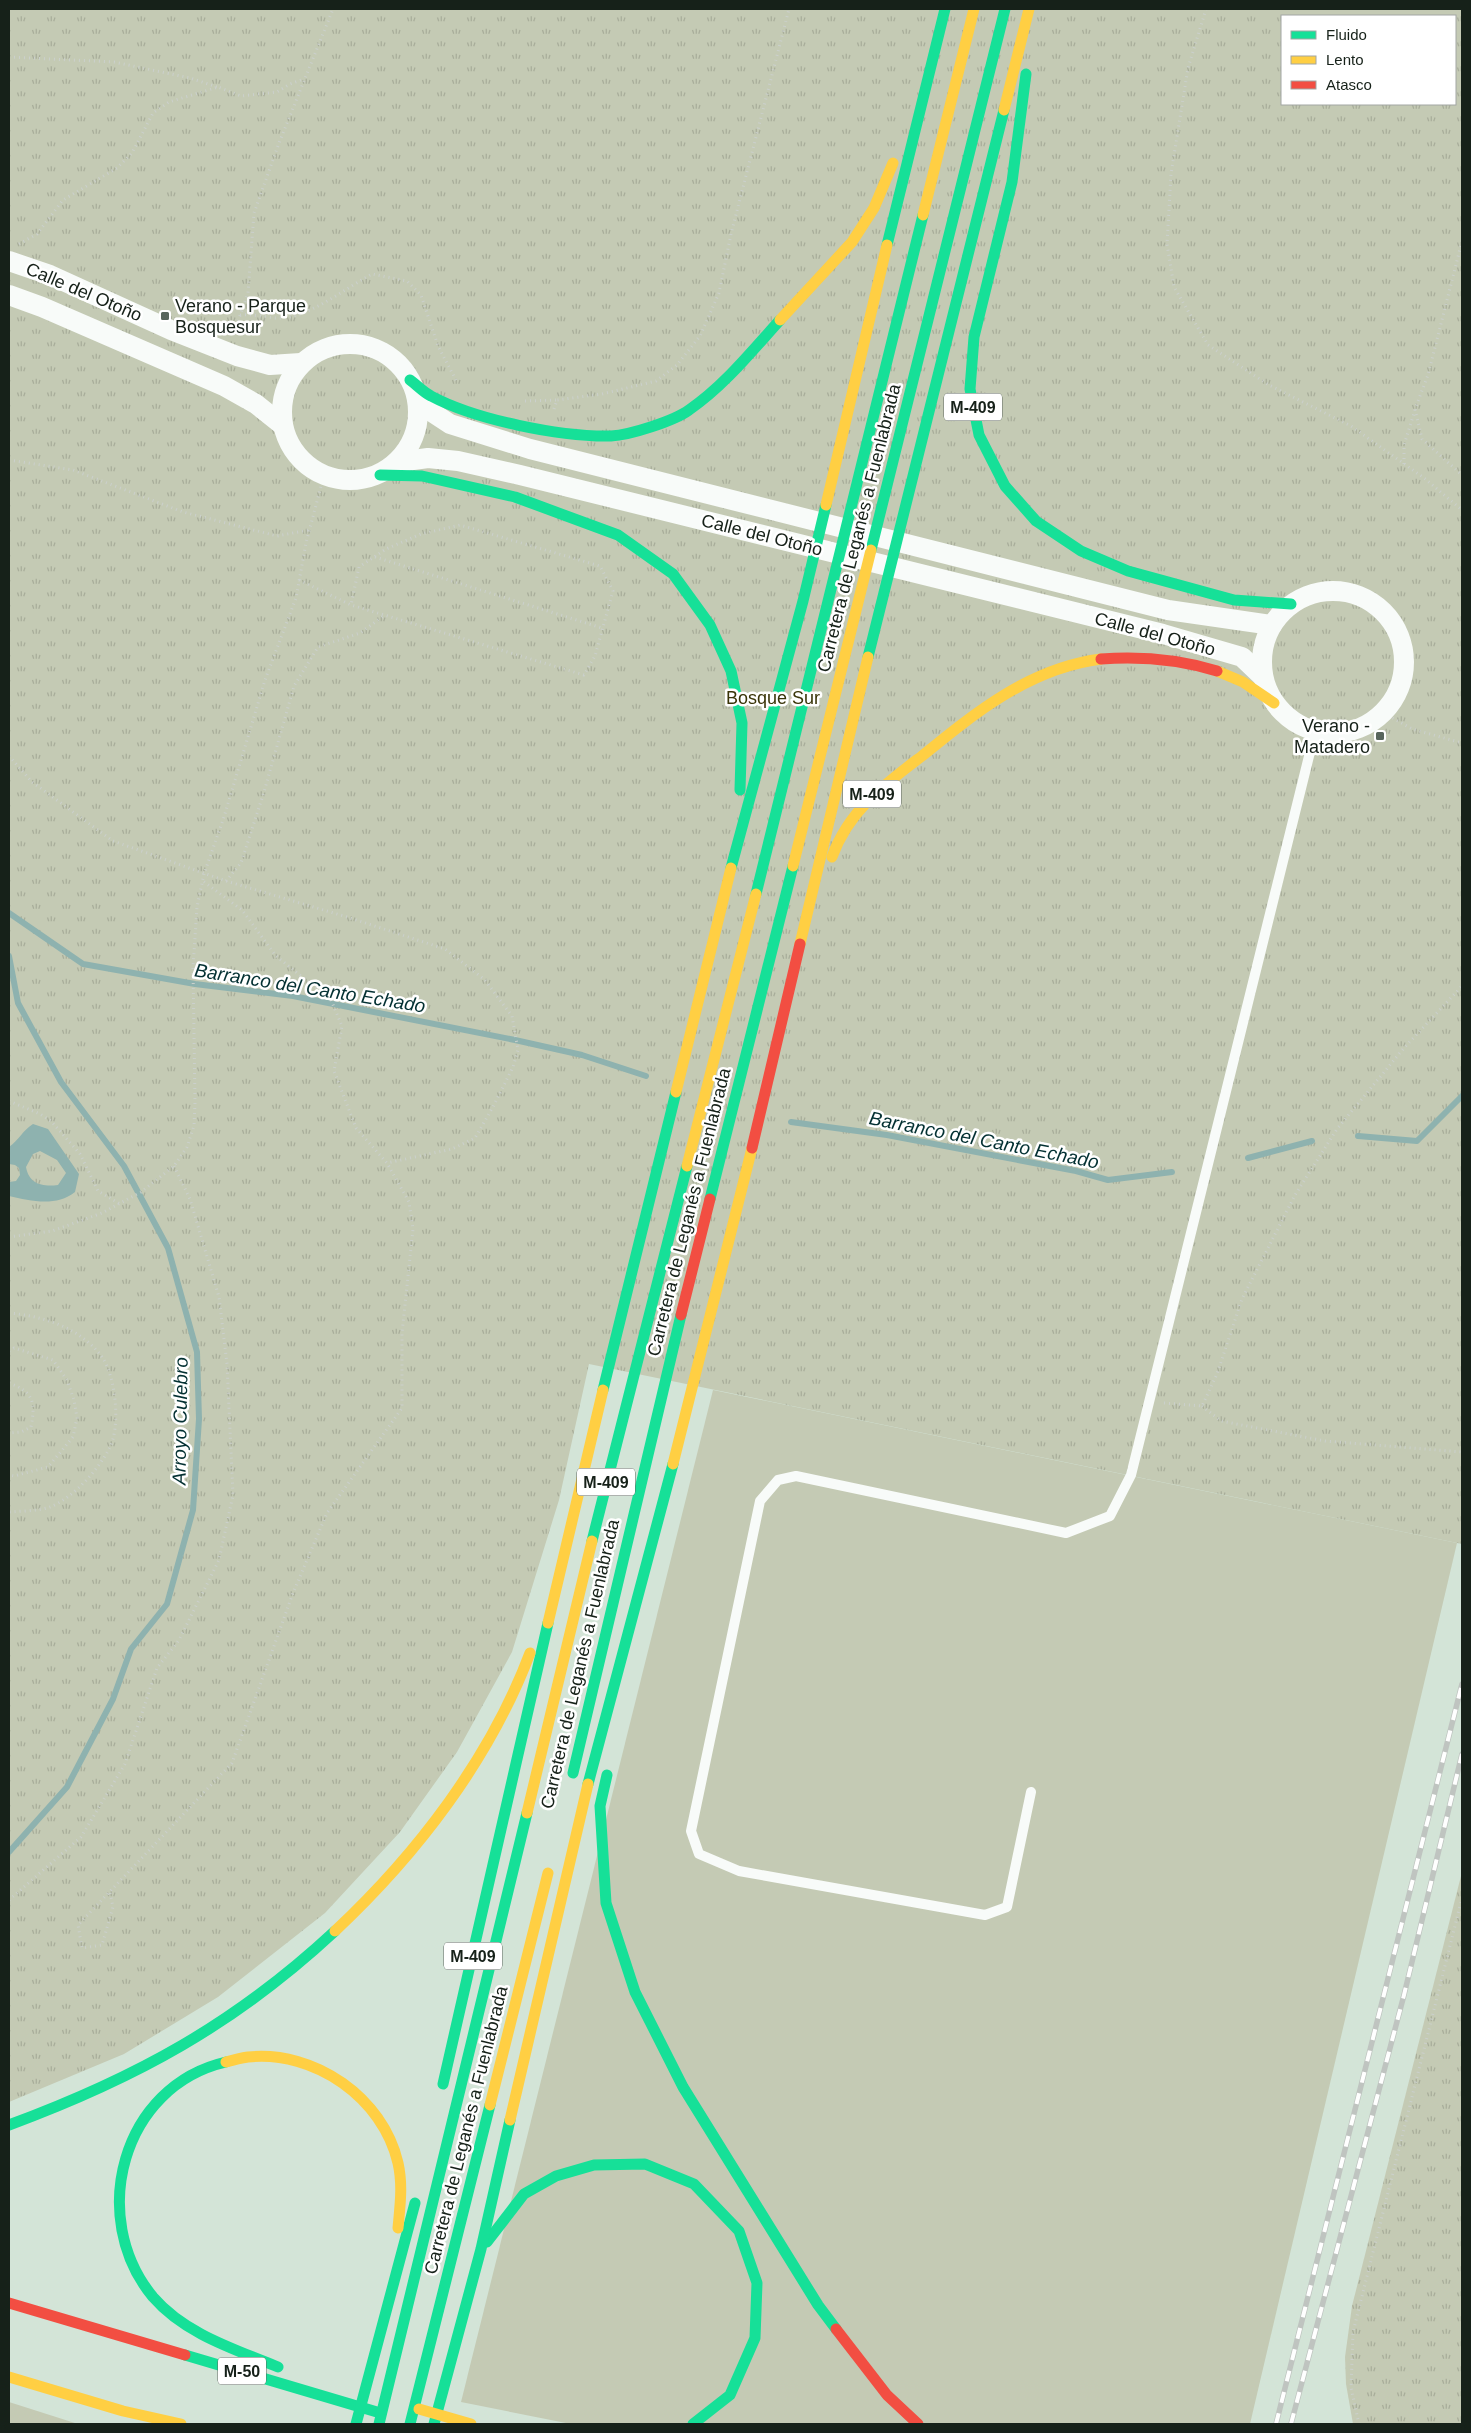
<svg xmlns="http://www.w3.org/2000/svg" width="1471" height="2433" font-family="Helvetica,sans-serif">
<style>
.grass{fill:#c4cab4}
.park{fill:url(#park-tufts);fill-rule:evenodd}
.water{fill:#8eb2af;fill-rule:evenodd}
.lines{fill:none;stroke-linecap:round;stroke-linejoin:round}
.stream{stroke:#8eb2af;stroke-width:6}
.path{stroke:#cbd0cc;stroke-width:3;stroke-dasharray:1 4;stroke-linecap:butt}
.lane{stroke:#f8fbf9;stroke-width:10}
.street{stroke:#f8fbf9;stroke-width:20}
.fast{stroke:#16e098;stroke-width:11}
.slow{stroke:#ffcf43;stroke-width:11}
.jam{stroke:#f24e42;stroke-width:11}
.rail-casing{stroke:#bfc4c0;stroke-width:5.5}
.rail{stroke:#fff;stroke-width:4;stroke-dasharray:11;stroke-linecap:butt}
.poi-dot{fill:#58655c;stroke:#fff;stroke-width:2}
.labels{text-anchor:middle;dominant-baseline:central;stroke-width:5;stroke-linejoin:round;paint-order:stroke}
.shield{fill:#fff;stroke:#5c645e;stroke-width:1}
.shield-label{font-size:16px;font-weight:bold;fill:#162119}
.street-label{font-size:18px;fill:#162119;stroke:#fff}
.poi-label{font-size:18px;fill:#162119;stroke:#fff;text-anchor:start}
.park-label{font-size:18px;fill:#393408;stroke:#fff}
.water-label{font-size:19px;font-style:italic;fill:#033032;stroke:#fff}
</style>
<defs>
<pattern id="park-tufts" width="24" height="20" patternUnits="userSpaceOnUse" patternTransform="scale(1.25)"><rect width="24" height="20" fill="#c4cab4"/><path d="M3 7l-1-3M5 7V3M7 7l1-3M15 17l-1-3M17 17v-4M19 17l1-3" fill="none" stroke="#a8ad9a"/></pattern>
</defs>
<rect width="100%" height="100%" fill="#d3e4d7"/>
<!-- grass -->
<g class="grass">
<polygon points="713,1390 1457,1543 1250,2424 571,2424 461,2402"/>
<polygon points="9,2402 78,2424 9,2424"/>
</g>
<!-- park -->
<g class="park">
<path d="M9,9h1453v1535l-873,-180 -30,136 -47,152 -55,100 -57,80 -75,81 -107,84 -94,57 -115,48zM1282,16h173v88h-173z"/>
<polygon points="1462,1872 1462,2424 1353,2424 1346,2384 1345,2357 1352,2306"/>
</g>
<!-- water -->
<path class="water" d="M33,1124l15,5 31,45 -4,18c-19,15 -44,9 -66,4v-14l7,-1 4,-6 -1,-7 -4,-3 -6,-1v-17c10,-7 14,-17 24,-23zM40,1151l17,9 9,13 -8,12c-16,2 -29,-1 -32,-18l7,-13z"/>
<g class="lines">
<!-- stream -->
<g class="stream">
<polyline points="9,913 83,964 195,984 293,996 515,1040 582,1055 646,1076"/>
<polyline points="9,956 18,1003 61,1082 124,1166 168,1248 197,1352 199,1419 193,1510 167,1604 131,1649 113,1699 67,1787 9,1852"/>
<polyline points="791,1122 887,1135 1076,1171 1108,1180 1172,1172"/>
<polyline points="1358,1136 1417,1141 1462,1096"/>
<polyline points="1248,1158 1312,1141"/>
</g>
<!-- path -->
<g class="path">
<polyline points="1206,9 1188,68 1171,174 1167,244 1174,287 1208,345 1269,385 1351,426 1424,478 1462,510"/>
<polyline points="9,57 114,62 190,78 217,87"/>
<polyline points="1462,241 1428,375 1415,409 1422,439 1462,475"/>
<polyline points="19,244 37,234 63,200 117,168 132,153 153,113 169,102 218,87 241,96 277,92 290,84 304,79"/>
<path d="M240,315c16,-2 35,6 50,2 29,-7 56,-29 82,-43l35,7 14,14 17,51 19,36"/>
<polyline points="233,335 248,293 254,213 279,143 333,9"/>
<polyline points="525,401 557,400"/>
<polyline points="554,409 557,400 602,394 656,381 677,365 700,336 719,293 731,234 789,9"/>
<polyline points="9,460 73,470 183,512 277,536 309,530"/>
<polyline points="1404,464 1404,445 1415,410"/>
<polyline points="375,557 602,628"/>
<polyline points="299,580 351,605 584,675 595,656 613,591 600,566 460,525 421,534 386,549 359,567 351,605"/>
<polyline points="1384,713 1412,729 1462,743"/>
<polyline points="9,756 32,782 113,841 226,881 347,917 445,949 485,980 512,1016 518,1050 513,1067 494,1105 475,1138 452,1149 387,1163"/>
<polyline points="226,881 241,863 264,792 294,686 318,647 360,633 385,615"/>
<polyline points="9,1101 40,1114 51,1121 80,1154 98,1191 120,1204"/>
<polyline points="9,1237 52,1231 102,1213 141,1192 174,1166 187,1147 194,1126 195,1103 193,968 197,907 204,874 224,817 265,680 296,598 306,543 324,475"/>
<path d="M9,1313c34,3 72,15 93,44 14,20 19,71 7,92 -11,21 -36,49 -59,58 -12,4 -28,4 -41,5"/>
<polyline points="9,1351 14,1348 53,1360 67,1380 74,1400 77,1418 73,1437 48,1467 14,1476 9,1475"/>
<path d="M9,1383c24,9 27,18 22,44l-10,5 -12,1"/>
<polyline points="1164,1403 1202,1406 1217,1374 1242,1299 1295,1195 1337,1129 1404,1048 1462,986"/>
<polyline points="1202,1406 1221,1421 1325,1441 1462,1452"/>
<polyline points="110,1893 113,1907 102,1945 82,1948 78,1925 232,1763 293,1593 327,1513 402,1408 402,1333 413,1229 409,1202 387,1163 356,1128 334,1071 342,1026 331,1000 276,956 242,910 203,881"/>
<polyline points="9,1900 81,1837 125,1764 157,1668 179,1640 219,1560 233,1495 227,1364 219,1297 190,1199 174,1166"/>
<polyline points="1359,2424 1351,2388 1353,2332 1462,1898"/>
</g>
<!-- lane -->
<polyline class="lane" points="1031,1792 1007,1907 985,1915 739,1871 699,1854 691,1831 760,1501 778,1480 796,1476 1066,1533 1110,1516 1131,1475 1315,732"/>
<!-- street -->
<g class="street">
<polyline points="9,261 50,275 171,330 237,356 270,365 301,363"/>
<polyline points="9,295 42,307 224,386 256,404 281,424"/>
<circle cx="350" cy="412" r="68"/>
<polyline points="418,403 450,424 530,449 1168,610 1272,625"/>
<polyline points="398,462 428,458 458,461 520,475 1163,634 1242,657 1263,677"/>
<circle cx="1333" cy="662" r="71"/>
</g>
<!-- fast -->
<g class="fast">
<polyline points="1026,74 1012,182 974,337 970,389 979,435 1005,486 1036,521 1081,551 1128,571 1234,600 1291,604"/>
<polyline points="887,245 945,9"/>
<path d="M410,380c7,5 13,12 21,16 45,24 129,41 180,40 19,-1 63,-15 78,-26 35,-24 63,-59 91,-90"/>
<polyline points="380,475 422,476 515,497 618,535 673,574 710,625 731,671 742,723 740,790"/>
<polyline points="871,550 1005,9"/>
<polyline points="868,657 1004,110"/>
<polyline points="731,868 803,601 826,505"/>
<polyline points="756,894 923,215"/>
<polyline points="710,1199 793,866"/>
<polyline points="603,1390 676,1092"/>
<polyline points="592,1541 687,1166"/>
<polyline points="573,1773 681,1315"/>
<polyline points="607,1775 600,1806 606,1903 635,1992 683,2087 818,2305 836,2329"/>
<polyline points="588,1784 673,1464"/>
<path d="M226,2062c-104,24 -139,155 -73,235 32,37 81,52 125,70"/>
<polyline points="443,2084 548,1623"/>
<path d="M9,2125c127,-47 226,-101 326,-194"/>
<polyline points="487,2242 524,2194 556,2176 594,2165 645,2164 694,2184 739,2231 757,2283 755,2338 730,2395 693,2424"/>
<polyline points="185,2355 377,2412"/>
<polyline points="356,2424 415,2203"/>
<polyline points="379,2424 527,1813"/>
<polyline points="410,2424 490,2105"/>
<polyline points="434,2424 481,2249 510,2120"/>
</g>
<!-- slow -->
<g class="slow">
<polyline points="1004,110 1029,9"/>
<polyline points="923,215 974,9"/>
<polyline points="780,320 852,242 874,208 893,163"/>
<polyline points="826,505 887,245"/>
<polyline points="1217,671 1243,682 1274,703"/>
<path d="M832,857c17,-47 52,-72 90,-101 54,-44 108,-88 179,-97"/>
<polyline points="793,866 871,550"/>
<polyline points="800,944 868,657"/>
<polyline points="676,1092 731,868"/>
<polyline points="687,1166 756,894"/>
<polyline points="673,1464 752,1148"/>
<polyline points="548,1623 603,1390"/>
<polyline points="527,1813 592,1541"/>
<path d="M335,1931c82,-77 155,-172 195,-278"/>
<path d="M226,2062c7,-2 15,-4 22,-5 67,-7 135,41 150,106 5,22 2,43 0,65"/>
<polyline points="490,2105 548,1873"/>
<polyline points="510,2120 588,1784"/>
<polyline points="9,2377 123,2411 181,2424"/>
<polyline points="419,2409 471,2424"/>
</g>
<!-- jam -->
<g class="jam">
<path d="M1101,659c40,-3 77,0 116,12"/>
<polyline points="752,1148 800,944"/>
<polyline points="681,1315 710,1199"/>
<polyline points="9,2303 185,2355"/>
<polyline points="836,2329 887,2395 918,2424"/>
</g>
<defs>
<g id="rail">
<polyline points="1276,2424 1462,1684"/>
<polyline points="1291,2424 1404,1995 1462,1754"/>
</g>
</defs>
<!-- rail casing -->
<use href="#rail" class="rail-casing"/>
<!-- rail -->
<use href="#rail" class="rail"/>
</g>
<!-- markers -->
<g class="poi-dot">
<rect x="160" y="311" width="10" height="10" rx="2.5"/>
<rect x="1375" y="731" width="10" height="10" rx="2.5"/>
</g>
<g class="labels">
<!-- shield labels -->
<g class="shield">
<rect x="944" y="393.5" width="58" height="27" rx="4"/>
<rect x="843" y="780.5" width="58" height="27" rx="4"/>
<rect x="577" y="1468.5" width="58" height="27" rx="4"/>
<rect x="444" y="1942.5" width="58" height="27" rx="4"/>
<rect x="218" y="2357.5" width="48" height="27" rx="4"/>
</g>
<g class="shield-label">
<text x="973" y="407">M-409</text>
<text x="872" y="794">M-409</text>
<text x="606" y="1482">M-409</text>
<text x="473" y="1956">M-409</text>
<text x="242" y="2371">M-50</text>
</g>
<!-- street labels -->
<g class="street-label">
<text transform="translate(84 292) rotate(23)">Calle del Otoño</text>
<text transform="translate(859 528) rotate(-76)">Carretera de Leganés a Fuenlabrada</text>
<text transform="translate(762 535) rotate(14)">Calle del Otoño</text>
<text transform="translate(1155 634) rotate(15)">Calle del Otoño</text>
<text transform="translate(689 1212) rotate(-76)">Carretera de Leganés a Fuenlabrada</text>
<text transform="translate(580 1664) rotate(-77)">Carretera de Leganés a Fuenlabrada</text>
<text transform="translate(466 2130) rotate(-76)">Carretera de Leganés a Fuenlabrada</text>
</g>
<!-- poi labels -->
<g class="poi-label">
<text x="175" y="306">Verano - Parque<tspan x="175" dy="21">Bosquesur</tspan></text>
<text x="1370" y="726" text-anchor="end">Verano -<tspan x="1370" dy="21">Matadero</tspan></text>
</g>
<!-- park labels -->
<g class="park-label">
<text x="773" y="698">Bosque Sur</text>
</g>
<!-- water labels -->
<g class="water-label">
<text transform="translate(310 988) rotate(9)">Barranco del Canto Echado</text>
<text transform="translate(984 1140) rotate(11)">Barranco del Canto Echado</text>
<text transform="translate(180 1421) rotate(-89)">Arroyo Culebro</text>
</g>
</g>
<!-- border -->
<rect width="1471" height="2433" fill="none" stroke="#162119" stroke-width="20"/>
<!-- legend -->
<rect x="1281" y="15" width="175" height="90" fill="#ffffff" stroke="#a2a6a3"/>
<rect x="1291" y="31" width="25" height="8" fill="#16e098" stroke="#a2a6a3"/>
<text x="1326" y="40" font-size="15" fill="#162119">Fluido</text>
<rect x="1291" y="56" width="25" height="8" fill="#ffcf43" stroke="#a2a6a3"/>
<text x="1326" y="65" font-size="15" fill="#162119">Lento</text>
<rect x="1291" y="81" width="25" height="8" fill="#f24e42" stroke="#a2a6a3"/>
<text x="1326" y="90" font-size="15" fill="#162119">Atasco</text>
</svg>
